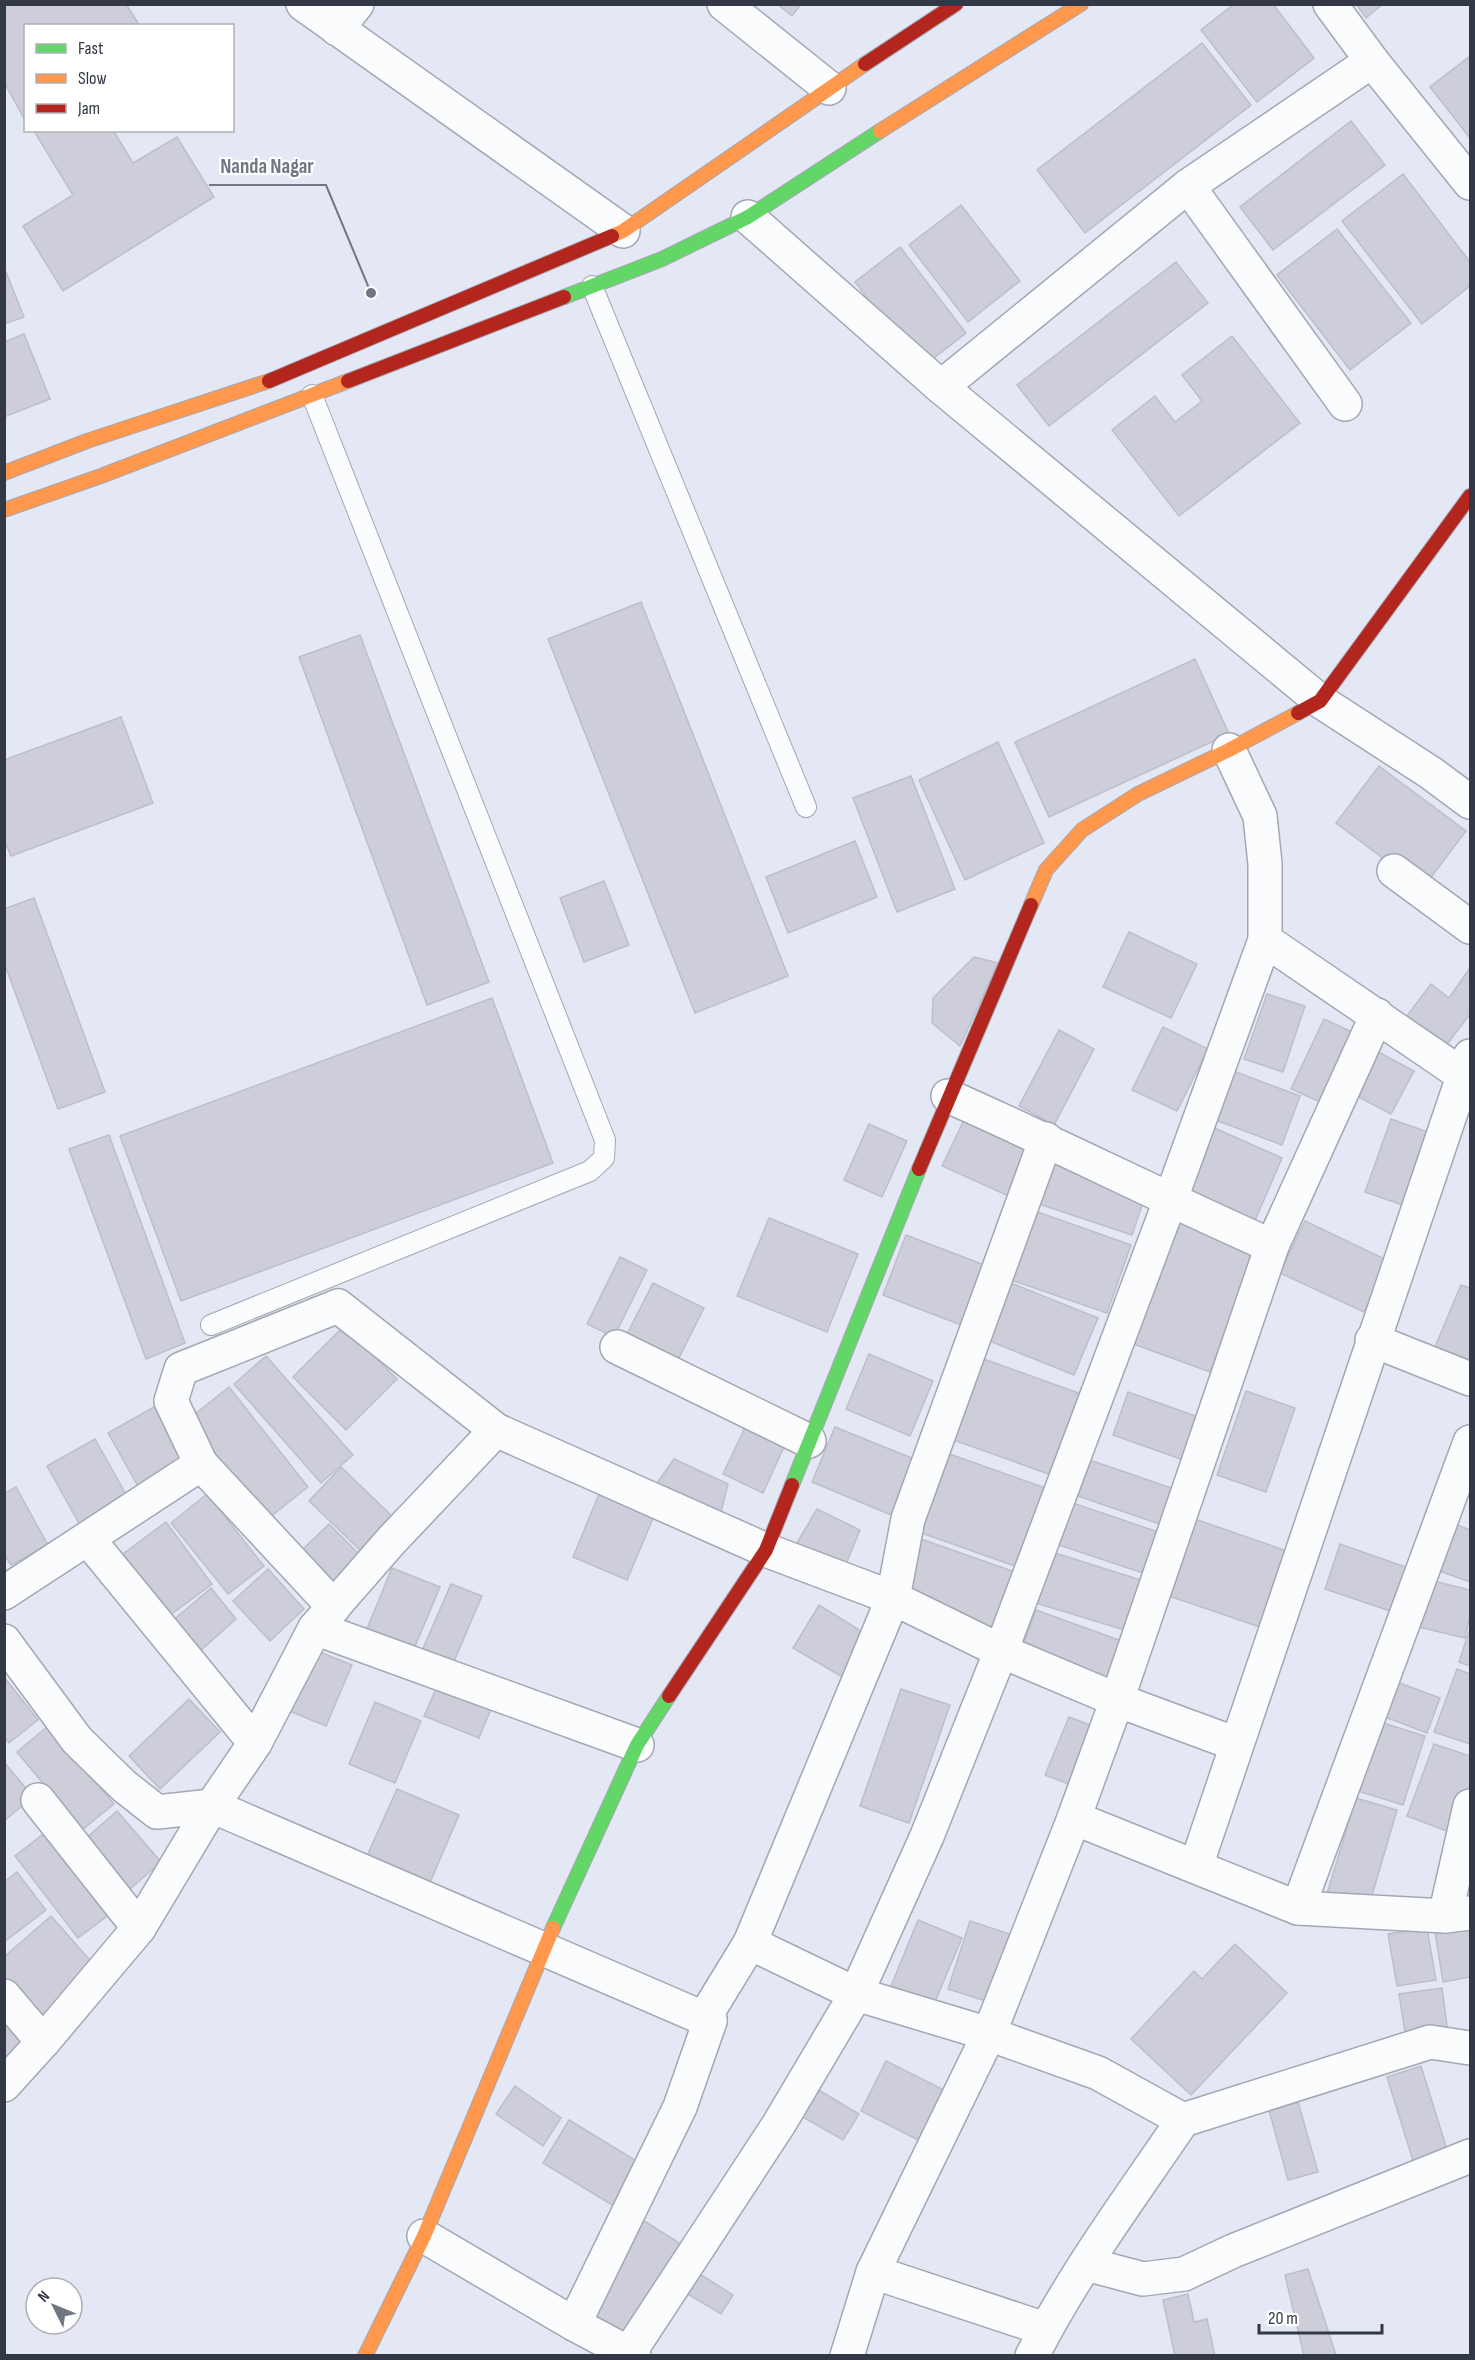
<svg xmlns="http://www.w3.org/2000/svg" width="1475" height="2360" font-family="'Sofia Sans Condensed',sans-serif">
<style>
.building{fill:#cecedb;stroke:#bebecb;stroke-width:1.5}
.lines{fill:none;stroke-linecap:round;stroke-linejoin:round}
.lane-casing{stroke:#a4a7b3;stroke-width:22}
.street-casing{stroke:#a4a7b3;stroke-width:36}
.fast-casing{stroke:#a4a7b3;stroke-width:16}
.slow-casing{stroke:#a4a7b3;stroke-width:16}
.jam-casing{stroke:#a4a7b3;stroke-width:16}
.lane{stroke:#fbfcfd;stroke-width:20}
.street{stroke:#fbfcfd;stroke-width:33}
.fast{stroke:#63d668;stroke-width:14}
.slow{stroke:#ff974d;stroke-width:14}
.jam{stroke:#b3261e;stroke-width:14}
.leader{fill:none;stroke:#717683;stroke-width:2}
.callout-dot{fill:#717683;stroke:#fff;stroke-width:2}
.callout-label{font-size:21px;text-anchor:middle;font-weight:bold;fill:#717683;stroke:#fff;stroke-width:4.5;stroke-linejoin:round;paint-order:stroke}
</style>
<rect width="100%" height="100%" fill="#e4e8f4"/>
<!-- building -->
<g class="building">
<polygon points="4,4 126,4 140,26 26,26 26,122 4,82"/>
<polygon points="777,4 801,4 792,16"/>
<polygon points="1234,4 1273,4 1314,58 1257,102 1201,30"/>
<polygon points="1356,4 1383,4 1366,18"/>
<polygon points="1202,43 1251,105 1085,233 1037,170"/>
<polygon points="1470,56 1470,138 1430,87"/>
<polygon points="1351,121 1385,165 1273,250 1240,207"/>
<polygon points="113,130 133,163 177,137 214,197 63,291 23,226 73,195 34,131"/>
<polygon points="1403,174 1470,262 1470,286 1422,324 1342,221"/>
<polygon points="961,205 1020,281 968,322 909,245"/>
<polygon points="1337,229 1411,323 1350,370 1277,275"/>
<polygon points="900,247 966,333 921,368 855,282"/>
<polygon points="1176,262 1208,303 1049,426 1017,385"/>
<polygon points="4,267 24,317 4,324"/>
<polygon points="24,334 50,399 4,417 4,342"/>
<polygon points="1232,336 1300,423 1179,516 1112,430 1155,396 1175,422 1202,401 1182,375"/>
<polygon points="641,602 788,976 695,1013 548,639"/>
<polygon points="360,635 489,982 427,1005 299,657"/>
<polygon points="1195,659 1229,734 1049,817 1015,742"/>
<polygon points="121,717 153,803 11,856 4,839 4,760"/>
<polygon points="998,742 1044,843 965,880 919,780"/>
<polygon points="1379,766 1466,831 1423,888 1336,823"/>
<polygon points="911,776 955,889 897,912 853,798"/>
<polygon points="855,841 877,897 788,933 766,877"/>
<polygon points="604,881 629,945 584,962 560,898"/>
<polygon points="34,898 105,1092 58,1109 4,962 4,909"/>
<polygon points="1129,932 1197,964 1171,1018 1103,987"/>
<polygon points="974,957 998,963 960,1046 932,1023 933,998"/>
<polygon points="1470,968 1470,1014 1445,1047 1406,1017 1431,984 1449,998"/>
<polygon points="1267,994 1305,1006 1283,1072 1244,1059"/>
<polygon points="492,998 553,1163 181,1301 120,1136"/>
<polygon points="1324,1019 1361,1036 1329,1106 1291,1089"/>
<polygon points="1163,1027 1208,1049 1177,1111 1132,1090"/>
<polygon points="1059,1030 1094,1049 1054,1125 1019,1106"/>
<polygon points="1369,1047 1414,1071 1391,1114 1345,1090"/>
<polygon points="1220,1066 1300,1096 1282,1145 1202,1115"/>
<polygon points="965,1118 1035,1150 1013,1198 942,1166"/>
<polygon points="1391,1119 1436,1135 1411,1208 1365,1192"/>
<polygon points="869,1124 907,1141 882,1197 844,1180"/>
<polygon points="1210,1126 1282,1158 1254,1223 1181,1191"/>
<polygon points="109,1135 185,1343 146,1359 69,1149"/>
<polygon points="1045,1159 1146,1194 1132,1235 1030,1201"/>
<polygon points="1032,1210 1131,1245 1107,1313 1008,1279"/>
<polygon points="769,1218 858,1254 827,1332 737,1296"/>
<polygon points="1174,1218 1256,1249 1210,1372 1128,1342"/>
<polygon points="1305,1221 1389,1261 1364,1312 1280,1273"/>
<polygon points="906,1235 992,1268 969,1328 883,1295"/>
<polygon points="620,1257 647,1270 614,1337 587,1324"/>
<polygon points="1006,1281 1098,1318 1074,1375 982,1338"/>
<polygon points="653,1283 704,1308 675,1366 624,1340"/>
<polygon points="1461,1285 1470,1288 1470,1370 1432,1354"/>
<polygon points="344,1326 397,1379 346,1430 293,1377"/>
<polygon points="869,1354 933,1381 910,1436 846,1409"/>
<polygon points="266,1356 353,1455 321,1483 234,1384"/>
<polygon points="981,1358 1084,1395 1054,1476 951,1439"/>
<polygon points="229,1387 308,1487 265,1521 186,1421"/>
<polygon points="1246,1391 1295,1408 1266,1492 1217,1475"/>
<polygon points="1128,1392 1204,1419 1189,1462 1113,1435"/>
<polygon points="159,1404 189,1457 138,1486 108,1433"/>
<polygon points="749,1419 788,1438 763,1493 723,1474"/>
<polygon points="835,1427 919,1461 896,1517 812,1482"/>
<polygon points="95,1439 128,1498 80,1525 47,1466"/>
<polygon points="944,1452 1054,1491 1026,1570 916,1531"/>
<polygon points="1084,1458 1180,1491 1168,1527 1072,1494"/>
<polygon points="674,1459 728,1484 720,1516 653,1489"/>
<polygon points="341,1467 393,1517 361,1551 309,1501"/>
<polygon points="16,1487 48,1545 11,1565 4,1554 4,1494"/>
<polygon points="207,1494 264,1566 228,1594 171,1523"/>
<polygon points="599,1494 654,1516 627,1580 573,1557"/>
<polygon points="1067,1501 1170,1536 1155,1577 1053,1543"/>
<polygon points="817,1509 860,1530 841,1576 791,1553"/>
<polygon points="1192,1518 1287,1551 1260,1627 1166,1595"/>
<polygon points="1448,1521 1470,1530 1470,1582 1431,1568"/>
<polygon points="166,1522 212,1584 169,1616 123,1554"/>
<polygon points="329,1524 365,1560 334,1590 298,1554"/>
<polygon points="918,1538 1018,1573 990,1630 911,1599"/>
<polygon points="1340,1544 1414,1570 1399,1614 1325,1589"/>
<polygon points="1052,1552 1147,1582 1131,1632 1036,1603"/>
<polygon points="392,1568 440,1587 411,1656 364,1636"/>
<polygon points="268,1569 304,1609 270,1641 233,1601"/>
<polygon points="1426,1579 1470,1590 1470,1615 1465,1638 1414,1626"/>
<polygon points="451,1584 482,1596 452,1666 421,1653"/>
<polygon points="211,1588 236,1619 198,1653 172,1621"/>
<polygon points="819,1605 869,1636 844,1678 793,1648"/>
<polygon points="1036,1610 1130,1644 1114,1689 1019,1655"/>
<polygon points="1470,1628 1470,1666 1459,1662"/>
<polygon points="312,1649 352,1665 326,1726 287,1710"/>
<polygon points="1457,1669 1470,1674 1470,1744 1434,1732"/>
<polygon points="4,1677 38,1720 9,1743 4,1737"/>
<polygon points="1394,1681 1440,1698 1427,1733 1380,1715"/>
<polygon points="439,1682 493,1704 479,1738 424,1716"/>
<polygon points="901,1689 950,1705 909,1823 860,1806"/>
<polygon points="189,1699 220,1732 160,1789 129,1756"/>
<polygon points="375,1702 421,1721 395,1783 349,1764"/>
<polygon points="1069,1717 1103,1730 1079,1788 1045,1775"/>
<polygon points="1380,1722 1425,1736 1403,1805 1358,1791"/>
<polygon points="48,1726 114,1804 82,1830 17,1752"/>
<polygon points="1434,1744 1470,1756 1470,1792 1455,1834 1407,1816"/>
<polygon points="4,1762 33,1797 4,1821"/>
<polygon points="397,1789 459,1815 429,1885 367,1856"/>
<polygon points="1356,1798 1397,1810 1368,1909 1326,1897"/>
<polygon points="117,1811 161,1862 130,1889 85,1839"/>
<polygon points="51,1828 114,1911 78,1938 15,1856"/>
<polygon points="17,1872 46,1910 4,1942 4,1882"/>
<polygon points="51,1916 96,1967 34,2022 4,1988 4,1957"/>
<polygon points="918,1920 962,1938 934,2004 891,1986"/>
<polygon points="970,1921 1019,1937 998,2005 948,1989"/>
<polygon points="1470,1926 1470,1977 1443,1982 1435,1932"/>
<polygon points="1427,1928 1436,1980 1397,1986 1388,1934"/>
<polygon points="1235,1944 1287,1993 1191,2095 1131,2039 1194,1971 1202,1979"/>
<polygon points="1442,1988 1448,2033 1406,2038 1399,1994"/>
<polygon points="4,2010 33,2042 4,2069"/>
<polygon points="886,2061 950,2093 924,2143 861,2111"/>
<polygon points="1421,2066 1449,2156 1415,2167 1387,2077"/>
<polygon points="515,2086 561,2118 543,2146 496,2114"/>
<polygon points="817,2089 859,2114 843,2140 801,2116"/>
<polygon points="1298,2102 1318,2172 1288,2180 1269,2110"/>
<polygon points="569,2120 643,2165 617,2208 543,2163"/>
<polygon points="641,2219 681,2244 625,2335 584,2311"/>
<polygon points="1308,2269 1336,2355 1334,2356 1304,2356 1285,2275"/>
<polygon points="698,2273 733,2295 721,2314 686,2293"/>
<polygon points="1188,2294 1194,2322 1207,2319 1215,2356 1175,2356 1163,2300"/>
</g>
<g class="lines">
<defs>
<g id="lane">
<polyline points="592,286 806,807"/>
<polyline points="211,1325 590,1171 604,1158 605,1140 312,395"/>
</g>
<g id="street">
<polyline points="303,4 623,231"/>
<polyline points="724,4 829,88"/>
<polyline points="1330,4 1372,61 1470,183"/>
<polyline points="337,29 357,4"/>
<polyline points="1188,186 1345,404"/>
<polyline points="748,217 941,387 1320,701 1431,773 1470,802"/>
<polyline points="941,387 1188,186 1372,61"/>
<polyline points="1229,750 1260,816 1265,864 1265,940"/>
<polyline points="1394,871 1470,927"/>
<path d="M948,1096c109,48 215,102 324,150"/>
<polyline points="1372,1340 1470,1379"/>
<polyline points="617,1347 809,1441"/>
<polyline points="496,1430 391,1541 315,1628 255,1743 212,1806 710,2021"/>
<polyline points="201,1464 171,1401 181,1369 338,1306 496,1430 766,1550 893,1598 1001,1651 1117,1700 1236,1744"/>
<polyline points="88,1539 255,1743"/>
<polyline points="4,1593 201,1464 334,1607"/>
<polyline points="315,1628 637,1745"/>
<polyline points="4,1641 77,1740 124,1786 157,1812 212,1806 139,1928 43,2042 4,2085"/>
<polyline points="38,1800 139,1928"/>
<polyline points="1074,1818 1298,1908 1445,1916 1470,1913"/>
<polyline points="1196,1866 1470,1056"/>
<polyline points="1298,1908 1470,1442"/>
<polyline points="1445,1916 1470,1806"/>
<polyline points="750,1943 856,1994 989,2034 1098,2073 1183,2120 1430,2042 1470,2048"/>
<polyline points="4,1996 43,2042"/>
<polyline points="424,2236 574,2324 634,2356"/>
<polyline points="1086,2264 1143,2279 1184,2274 1233,2251 1470,2156"/>
<polyline points="873,2272 1045,2329"/>
<polyline points="574,2324 680,2107 710,2021 709,2010 750,1943 893,1598 908,1519 1046,1139"/>
<polyline points="629,2353 779,2124 856,1994 927,1836 1001,1651 1170,1201 1265,940 1470,1080"/>
<polyline points="847,2356 873,2272 989,2034 1074,1818 1117,1700 1272,1246 1377,1015"/>
<path d="M1032,2356c42,-83 99,-159 151,-236"/>
</g>
<g id="fast">
<polyline points="564,297 662,259 748,217 880,131"/>
<polyline points="792,1485 919,1169"/>
<polyline points="553,1928 637,1745 669,1696"/>
</g>
<g id="slow">
<polyline points="880,131 1081,4"/>
<polyline points="612,236 623,231 865,64"/>
<polyline points="4,473 87,441 269,381"/>
<polyline points="4,510 101,476 348,381"/>
<polyline points="1031,905 1046,870 1082,830 1138,794 1229,750 1298,713"/>
<polyline points="365,2356 424,2236 553,1928"/>
</g>
<g id="jam">
<polyline points="865,64 956,4"/>
<polyline points="269,381 612,236"/>
<polyline points="348,381 564,297"/>
<polyline points="1298,713 1320,701 1470,496"/>
<polyline points="919,1169 1031,905"/>
<polyline points="669,1696 766,1550 792,1485"/>
</g>
</defs>
<!-- lane casing -->
<use href="#lane" class="lane-casing"/>
<!-- street casing -->
<use href="#street" class="street-casing"/>
<!-- fast casing -->
<use href="#fast" class="fast-casing"/>
<!-- slow casing -->
<use href="#slow" class="slow-casing"/>
<!-- jam casing -->
<use href="#jam" class="jam-casing"/>
<!-- lane -->
<use href="#lane" class="lane"/>
<!-- street -->
<use href="#street" class="street"/>
<!-- fast -->
<use href="#fast" class="fast"/>
<!-- slow -->
<use href="#slow" class="slow"/>
<!-- jam -->
<use href="#jam" class="jam"/>
</g>
<!-- callouts -->
<path class="leader" d="M371 293L326 185H209"/>
<circle class="callout-dot" cx="371" cy="293" r="6"/>
<g class="callout-label">
<text x="267" y="173">Nanda Nagar</text>
</g>
<!-- border -->
<rect width="1475" height="2360" fill="none" stroke="#333846" stroke-width="12"/>
<!-- legend -->
<rect x="24" y="24" width="210" height="108" fill="#ffffff" stroke="#adafb5" stroke-width="1.5"/>
<rect x="36" y="44" width="30" height="9" fill="#63d668" stroke="#adafb5" stroke-width="1.5"/>
<text x="78" y="54" font-size="18" fill="#333846">Fast</text>
<rect x="36" y="74" width="30" height="9" fill="#ff974d" stroke="#adafb5" stroke-width="1.5"/>
<text x="78" y="84" font-size="18" fill="#333846">Slow</text>
<rect x="36" y="104" width="30" height="9" fill="#b3261e" stroke="#adafb5" stroke-width="1.5"/>
<text x="78" y="114" font-size="18" fill="#333846">Jam</text>
<!-- north arrow -->
<g transform="translate(54 2306) rotate(313)"><circle r="28" fill="#ffffff" stroke="#adafb5" stroke-width="1.5"/>
<path d="M0-4.5L10 22L0 15L-10 22Z" fill="#717683"/>
<text y="-9" font-size="16" font-weight="bold" text-anchor="middle" fill="#333846">N</text>
</g>
<!-- scale -->
<path d="M1259 2324v9h123v-9" fill="none" stroke="#333846" stroke-width="3"/>
<text x="1268" y="2324" font-size="18" fill="#333846" stroke="#ffffff" stroke-width="4.5" paint-order="stroke">20 m</text>
</svg>
